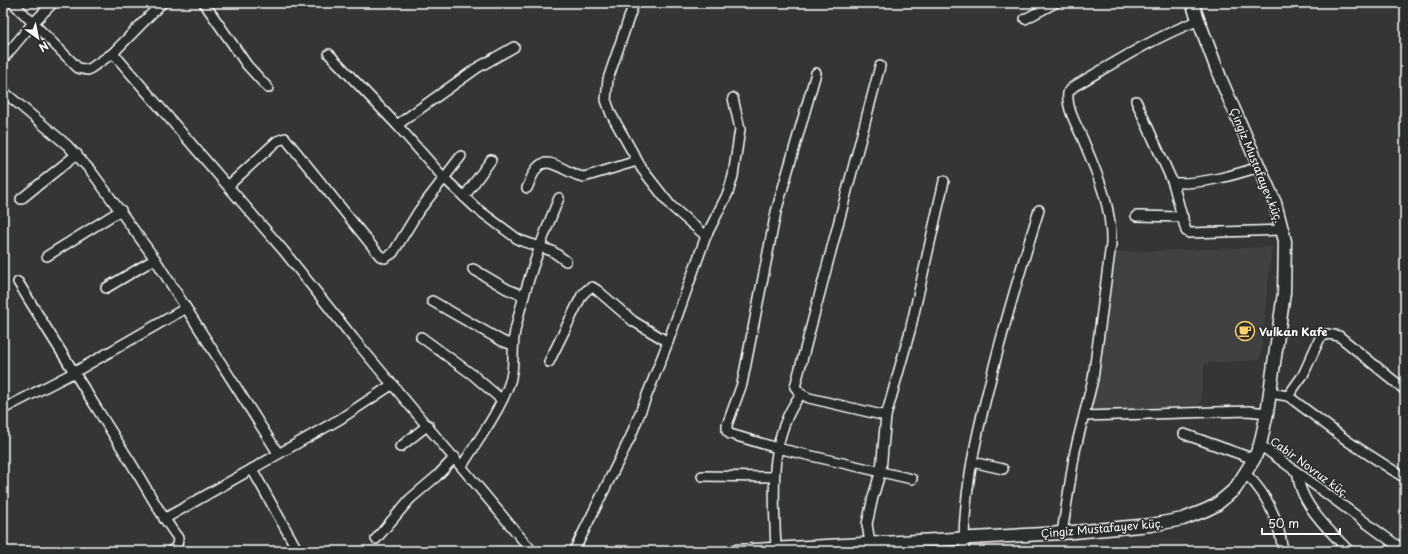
<svg xmlns="http://www.w3.org/2000/svg" width="1408" height="554" font-family="'Playpen Sans',sans-serif">
<style>
.built{fill:#404243}
.lines{fill:none;stroke-linecap:round;stroke-linejoin:round}
.street-casing{stroke:#fff;stroke-width:12}
.secondary-casing{stroke:#fff;stroke-width:15}
.street{stroke:#2a2d2e;stroke-width:9}
.secondary{stroke:#2a2d2e;stroke-width:12}
.labels{text-anchor:middle;dominant-baseline:central;stroke-width:3;stroke-linejoin:round;paint-order:stroke}
.street-label{font-size:11px;fill:#fff;stroke:#2a2d2e}
.poi-label{font-size:11px;font-weight:bold;fill:#fff;stroke:#2a2d2e;text-anchor:start}
</style>
<rect width="100%" height="100%" fill="#333536"/>
<filter id="ink" filterUnits="userSpaceOnUse"><feTurbulence type="fractalNoise" baseFrequency=".025" numOctaves="2"/><feDisplacementMap in="SourceGraphic" scale="8" xChannelSelector="R" yChannelSelector="G"/><feConvolveMatrix kernelMatrix="1 2 1 2 8 2 1 2 1" color-interpolation-filters="sRGB"/></filter>
<g filter="url(#ink)">
<!-- built -->
<polygon class="built" points="1272,247 1260,360 1205,363 1200,405 1092,411 1116,252"/>
<g class="lines">
<defs>
<g id="street">
<polyline points="13,3 78,68 88,70 113,53 283,250 354,339 532,551"/>
<polyline points="204,3 247,65 268,88"/>
<polyline points="634,3 608,79 606,100 611,114 642,169 671,206 706,236"/>
<polyline points="1025,19 1055,3"/>
<polyline points="113,53 162,3"/>
<polyline points="329,54 397,125 444,178 476,208 519,240 552,251 566,261"/>
<polyline points="3,59 33,23 53,3"/>
<polyline points="816,73 776,212 742,384 727,425 727,431 730,434 777,448 912,479"/>
<polyline points="3,91 67,145 91,171 155,259 278,453"/>
<polyline points="1136,101 1173,183 1186,231 1189,233 1284,230"/>
<polyline points="397,125 477,68 514,47"/>
<path d="M1173,183c30,1 58,-7 86,-16"/>
<polyline points="228,186 277,141 285,138 380,256 385,258 393,253 418,212 461,156"/>
<path d="M527,188c3,-6 5,-14 10,-20 11,-15 32,8 47,9l53,-16"/>
<polyline points="464,197 491,160"/>
<polyline points="21,199 77,154"/>
<polyline points="1136,216 1183,217"/>
<polyline points="47,256 121,210"/>
<polyline points="473,269 507,289 524,296"/>
<path d="M18,282c36,59 73,117 110,176 17,27 31,55 50,80l-1,8 -6,5"/>
<polyline points="106,288 155,259"/>
<polyline points="432,301 502,341 513,345"/>
<polyline points="421,337 473,375 502,400"/>
<polyline points="549,362 582,295 587,290 592,287 597,290 633,321 668,342"/>
<polyline points="1270,393 1288,396 1349,442 1405,478"/>
<polyline points="801,394 809,398 886,416"/>
<polyline points="1288,396 1303,375 1320,338 1327,334 1339,336 1405,390"/>
<polyline points="3,409 73,373 186,308"/>
<polyline points="1084,416 1248,411 1267,413"/>
<polyline points="1184,434 1254,459"/>
<polyline points="1260,445 1395,544 1405,550"/>
<polyline points="400,447 428,425"/>
<polyline points="972,462 1003,469"/>
<path d="M462,466c16,-26 35,-51 46,-79 8,-18 3,-38 7,-56 10,-46 26,-90 44,-133"/>
<polyline points="252,469 298,551"/>
<path d="M1298,473c0,29 32,58 51,78"/>
<path d="M1246,474c22,21 33,47 37,77"/>
<polyline points="702,476 773,477"/>
<polyline points="164,519 340,419 393,384"/>
<path d="M1062,533l13,-82 18,-72 18,-135c1,-37 -13,-68 -27,-102 -6,-15 -18,-33 -16,-49l5,-6c41,-24 80,-49 124,-66"/>
<polyline points="376,539 410,499 437,476 455,457"/>
<polyline points="870,543 867,524 873,497 881,470 886,416 910,331 944,181"/>
<path d="M776,549c-2,-53 -9,-110 25,-155l-6,-7 85,-321"/>
<polyline points="574,551 630,438 668,342 706,236 728,193 733,176 740,129 733,98"/>
<path d="M964,551c-1,-53 10,-105 23,-157 15,-62 33,-123 52,-184"/>
</g>
<polyline id="secondary" points="736,551 1062,533 1151,525 1183,519 1206,510 1216,505 1235,489 1254,459 1260,445 1267,413 1284,293 1285,241 1275,203 1221,80 1192,3"/>
</defs>
<!-- street casing -->
<use href="#street" class="street-casing"/>
<!-- secondary casing -->
<use href="#secondary" class="secondary-casing"/>
<!-- street -->
<use href="#street" class="street"/>
<!-- secondary -->
<use href="#secondary" class="secondary"/>
</g>
</g>
<!-- icons -->
<defs>
<symbol id="cafe-ring" viewBox="-11 -11 22 22"><circle r="9.5" fill="#2a2d2e" stroke="#ffd166" stroke-width="1.5"/><path d="M-5.5-4.5H6V0H3Q3 3.5 0 3.5H-2.5Q-5.5 3.5-5.5 0ZM3-3.2v2h1.7v-2ZM-6 4.5H4V6H-6Z" fill="#ffd166"/></symbol>
</defs>
<g fill-rule="evenodd">
<use href="#cafe-ring" x="1234" y="320" width="22" height="22"/>
</g>
<g class="labels">
<!-- street labels -->
<g class="street-label">
<text transform="translate(1257 165) rotate(68)">Çingiz Mustafayev küç.</text>
<text transform="translate(1310 467) rotate(36)">Cabir Novruz küç.</text>
<text transform="translate(1102 528) rotate(-5)">Çingiz Mustafayev küç.</text>
</g>
<!-- poi labels -->
<g class="poi-label">
<text x="1259" y="331">Vulkan Kafe</text>
</g>
</g>
<!-- margin -->
<rect width="1408" height="554" fill="none" stroke="#2a2d2e" stroke-width="16"/>
<rect x="8" y="8" width="1392" height="538" fill="none" stroke="#fff" stroke-width="1.5" filter="url(#ink)"/>
<!-- north arrow -->
<g transform="translate(38 38) rotate(147)" stroke="#2a2d2e" stroke-width="3" paint-order="stroke">
<path d="M0-3L7 15L0 10L-7 15Z" fill="#ffffff"/>
<text y="-6" font-size="11" font-weight="bold" text-anchor="middle" fill="#ffffff">N</text>
</g>
<!-- scale -->
<path d="M1262 528v6h78v-6" fill="none" stroke="#ffffff" stroke-width="2"/>
<text x="1268" y="528" font-size="12" fill="#ffffff" stroke="#2a2d2e" stroke-width="3" paint-order="stroke">50 m</text>
</svg>
